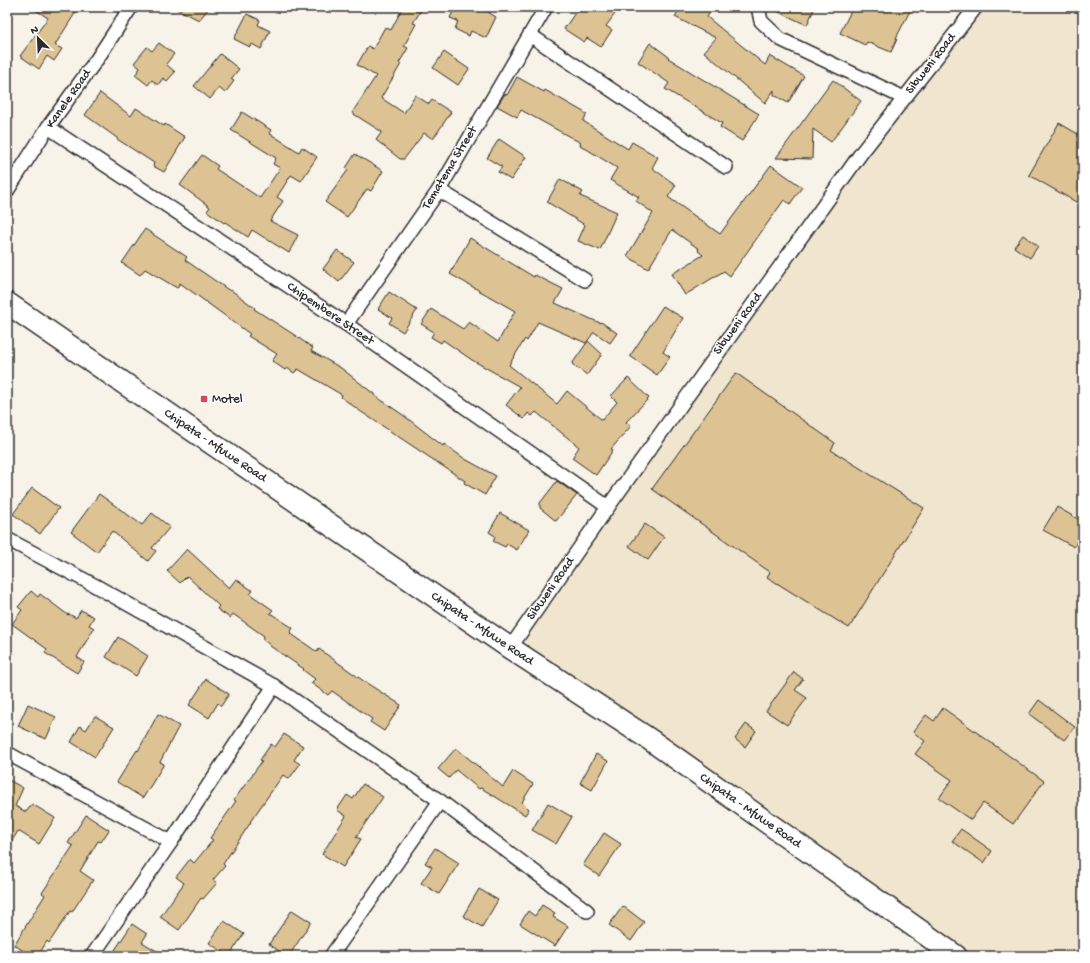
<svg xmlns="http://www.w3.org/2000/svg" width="1090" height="963" font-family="'Gochi Hand',sans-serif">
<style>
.built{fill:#f0e5cf}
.building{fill:#ddc393;stroke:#2b2b2b}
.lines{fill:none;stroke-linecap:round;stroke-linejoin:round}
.street-casing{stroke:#2b2b2b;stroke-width:16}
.primary-casing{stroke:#2b2b2b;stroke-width:24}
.street{stroke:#fff;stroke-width:13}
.primary{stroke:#fff;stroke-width:21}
.poi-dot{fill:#d1495b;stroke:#fff;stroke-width:1.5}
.labels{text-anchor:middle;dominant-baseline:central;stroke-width:3;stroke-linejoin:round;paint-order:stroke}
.street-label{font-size:13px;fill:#2b2b2b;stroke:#fff}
.poi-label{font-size:13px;fill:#2b2b2b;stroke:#fff;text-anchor:start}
</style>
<rect width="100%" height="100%" fill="#f8f3e9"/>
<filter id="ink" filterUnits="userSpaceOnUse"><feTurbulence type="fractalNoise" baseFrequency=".025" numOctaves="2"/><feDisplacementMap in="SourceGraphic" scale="8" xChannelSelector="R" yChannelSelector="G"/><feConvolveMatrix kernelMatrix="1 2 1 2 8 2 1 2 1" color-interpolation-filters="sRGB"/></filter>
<g filter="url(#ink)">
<!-- built -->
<polygon class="built" points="978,7 1083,7 1083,956 954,956 510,648"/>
<!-- building -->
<g class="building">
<polygon points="31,7 79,7 55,45 62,49 54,61 47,56 39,69 20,56 48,18"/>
<polygon points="173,7 210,7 199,20"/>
<polygon points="403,7 423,7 413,23 416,24 404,46 408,48 399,63 401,64 381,98 404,113 415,95 429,104 432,100 451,112 433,139 424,133 404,159 400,159 376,140 382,132 352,113 376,76 357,65 368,46 373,49 385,27 391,30"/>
<polygon points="455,7 490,7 488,12 496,17 486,38 471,31 469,36 455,29 458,21 450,18"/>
<polygon points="579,7 620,7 606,26 612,30 601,47 587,38 584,42 564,29"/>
<polygon points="680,7 713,7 707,17 765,65 770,56 804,76 788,103 774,95 774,90 765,103 704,52 716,38 675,17"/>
<polygon points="768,7 815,7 807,25"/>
<polygon points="853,7 912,7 896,38 897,39 891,52 867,42 865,45 840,33"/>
<polygon points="247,14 260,20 258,25 270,31 261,49 252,44 250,47 234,39"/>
<polygon points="159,43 174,54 166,64 175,72 167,81 163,78 158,85 152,80 148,85 135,75 140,68 134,63 147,47 152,51"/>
<polygon points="650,43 669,57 668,58 759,114 742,141 720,127 722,123 665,89 669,83 638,62"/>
<polygon points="444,52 469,69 458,85 433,68"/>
<polygon points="220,54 239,69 231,79 234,81 225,93 219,88 210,99 194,86"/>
<polygon points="517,77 544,92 545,90 587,114 583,121 628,149 632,142 658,157 652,168 676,185 668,197 720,234 771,165 802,187 790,204 784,200 730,276 724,271 685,295 672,274 703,255 698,251 699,249 672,230 648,269 627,256 653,213 636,201 639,197 610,180 617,168 580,145 581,143 521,110 517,117 497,106 505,94 507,95"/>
<polygon points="833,80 861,101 831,142 813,129 812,159 776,158"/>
<polygon points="100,93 131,116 136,108 164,126 165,124 185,137 164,172 153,166 154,163 117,139 117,138 85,115"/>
<polygon points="242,112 271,130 269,133 299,152 302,147 317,157 301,181 291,175 277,197 283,201 270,221 298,235 289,253 252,230 248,237 225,222 224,223 207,211 210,207 180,185 202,155 218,166 216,169 260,198 280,168 273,164 276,158 231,130"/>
<polygon points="1059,123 1083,137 1083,206 1029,175"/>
<polygon points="499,139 526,157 511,180 498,172 502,167 487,158"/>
<polygon points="355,154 383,171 371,191 367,189 347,217 325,202 348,170 346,168"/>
<polygon points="560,179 583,192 580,196 617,212 600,250 578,241 585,225 547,202"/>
<polygon points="145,229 187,257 185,260 230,291 231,290 255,308 254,309 293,334 313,348 311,351 341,368 374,394 374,395 403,415 443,446 444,444 465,459 496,476 485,495 464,483 465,481 360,411 341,397 342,395 298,369 294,373 287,368 285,370 272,361 277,354 248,336 250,334 180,283 177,288 145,269 140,275 122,263"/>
<polygon points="1023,235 1038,246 1030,258 1014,247"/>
<polygon points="470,238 534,277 535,275 563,289 555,303 600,323 601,322 617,333 610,343 594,332 586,343 538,322 527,341 525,339 509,365 557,404 567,391 602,420 617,402 611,396 628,378 649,398 626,422 631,426 611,449 613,450 596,475 572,458 579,447 536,412 532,416 528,413 524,419 506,405 520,387 472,360 443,340 441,343 431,337 434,332 421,324 431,309 463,329 469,322 498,342 515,311 450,274"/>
<polygon points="337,250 354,262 339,282 323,269"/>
<polygon points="389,292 417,310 403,332 389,323 392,318 378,309"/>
<polygon points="663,306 683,318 663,352 670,357 657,375 630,356"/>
<polygon points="588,341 602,354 587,375 572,364"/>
<polygon points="736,373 835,443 831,450 924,508 849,628 767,577 770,572 652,489"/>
<polygon points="557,481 577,495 556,521 540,508 540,503"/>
<polygon points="32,488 59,508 40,534 13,514"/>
<polygon points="99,494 142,525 152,513 170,527 152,548 156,551 148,561 112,531 97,552 71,532"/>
<polygon points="1057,507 1083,522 1083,531 1074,547 1043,530"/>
<polygon points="500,513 529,530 517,550 507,544 505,547 493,541 495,536 489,532"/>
<polygon points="645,524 664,537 648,560 629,546"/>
<polygon points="187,549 229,588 236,579 253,591 250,594 273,610 270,613 293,628 290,633 317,652 319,649 365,682 401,705 384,731 370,722 372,719 332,691 328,695 311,683 315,679 303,670 304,669 270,646 270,645 262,639 264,636 233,614 230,618 217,609 219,606 187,576 180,583 167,571"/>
<polygon points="31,591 38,597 40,594 68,615 69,614 76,618 81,610 94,617 89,625 94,628 77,657 84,662 77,673 45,653 47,649 12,624 22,610 18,607"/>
<polygon points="118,637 148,656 136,676 106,657"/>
<polygon points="794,672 803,679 795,690 807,698 787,725 766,711"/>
<polygon points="206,679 229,694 221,706 218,703 209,718 189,705"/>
<polygon points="1039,700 1075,727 1064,740 1029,714"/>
<polygon points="28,704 56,717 46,739 18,726"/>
<polygon points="943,708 1044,781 1013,824 983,803 971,820 939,798 952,780 915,754 925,741 913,732 926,715 934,721"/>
<polygon points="158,714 179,726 160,762 164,764 143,798 117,782 137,750 138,751"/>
<polygon points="95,716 114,727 95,757 71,742 80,726 86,730"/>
<polygon points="746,724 756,731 745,747 735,739"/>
<polygon points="284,734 303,746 294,760 300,764 289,779 283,775 250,822 251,822 223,864 225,866 213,880 217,883 203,899 201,898 179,930 160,917 184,883 176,877 190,859 194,863 213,840 210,838 236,801 234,800 262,761 260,760 271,744 275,747"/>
<polygon points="456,748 503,787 513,771 533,784 522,802 529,809 525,815 481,788 479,789 456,770 449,778 438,769"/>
<polygon points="596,754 608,761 592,790 580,783"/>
<polygon points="7,779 23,788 15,806 26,812 32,804 55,818 39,844 18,831 7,849"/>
<polygon points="363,784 383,797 356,837 361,839 343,867 322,854 346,816 337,810 347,795 353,799"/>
<polygon points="548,803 572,817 556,844 532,830"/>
<polygon points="86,815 109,830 101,842 98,841 80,871 93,880 72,912 70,911 49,943 47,941 38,956 32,956 14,945 45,895 42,893 73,846 68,843"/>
<polygon points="961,829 992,851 984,863 952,841"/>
<polygon points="604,833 621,844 599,876 583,865"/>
<polygon points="435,848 459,863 439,894 421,883 432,867 425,863"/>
<polygon points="479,889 498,900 482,927 463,916"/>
<polygon points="542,905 555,913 553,917 568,926 555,946 520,924 528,911 535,916"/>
<polygon points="623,906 644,922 631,941 609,925"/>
<polygon points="292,910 311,922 289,956 286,956 269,944"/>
<polygon points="224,921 244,934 229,956 209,943"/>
<polygon points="132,924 147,934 142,942 165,956 111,956"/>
</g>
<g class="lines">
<defs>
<g id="street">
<polyline points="758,7 761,21 780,39 904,98"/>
<polyline points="530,35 726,167"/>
<polyline points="48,127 346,324 608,507"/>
<polyline points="439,190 585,280"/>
<polyline points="7,191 48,127 97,59 131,7"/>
<polyline points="346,324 439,190 546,7"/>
<polyline points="7,539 94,585 274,686 440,801 587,911"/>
<polyline points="510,648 608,507 862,152 976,7"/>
<polyline points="7,753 171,842"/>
<polyline points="92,956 171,842 274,686"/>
<polyline points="331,956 440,801"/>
</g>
<polyline id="primary" points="7,303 510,648 649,739 956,956"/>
</defs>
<!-- street casing -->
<use href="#street" class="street-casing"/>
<!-- primary casing -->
<use href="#primary" class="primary-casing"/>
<!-- street -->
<use href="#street" class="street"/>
<!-- primary -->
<use href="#primary" class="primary"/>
</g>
</g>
<!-- markers -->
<rect class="poi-dot" x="200" y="395" width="8" height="8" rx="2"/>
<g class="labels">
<!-- street labels -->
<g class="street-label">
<text transform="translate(931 64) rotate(-52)">Sibweni Road</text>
<text transform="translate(69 99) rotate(-55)">Kanele Road</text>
<text transform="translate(450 168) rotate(-59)">Tematema Street</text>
<text transform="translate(330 314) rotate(34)">Chipembere Street</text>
<text transform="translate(738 324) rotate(-54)">Sibweni Road</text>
<text transform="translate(215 446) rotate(34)">Chipata - Mfuwe Road</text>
<text transform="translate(551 589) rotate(-55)">Sibweni Road</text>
<text transform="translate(482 629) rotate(34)">Chipata - Mfuwe Road</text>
<text transform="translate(750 811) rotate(35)">Chipata - Mfuwe Road</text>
</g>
<!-- poi labels -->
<g class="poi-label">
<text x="212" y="399">Motel</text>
</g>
</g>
<!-- margin -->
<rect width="1090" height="963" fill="none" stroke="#fff" stroke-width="24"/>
<rect x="12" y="12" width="1066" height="939" fill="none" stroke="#2b2b2b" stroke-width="1.5" filter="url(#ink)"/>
<!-- north arrow -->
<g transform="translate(38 38) rotate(336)" stroke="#ffffff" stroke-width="3" paint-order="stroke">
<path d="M0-3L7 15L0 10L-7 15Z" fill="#2b2b2b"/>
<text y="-6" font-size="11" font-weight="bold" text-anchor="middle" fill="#2b2b2b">N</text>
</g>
</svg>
